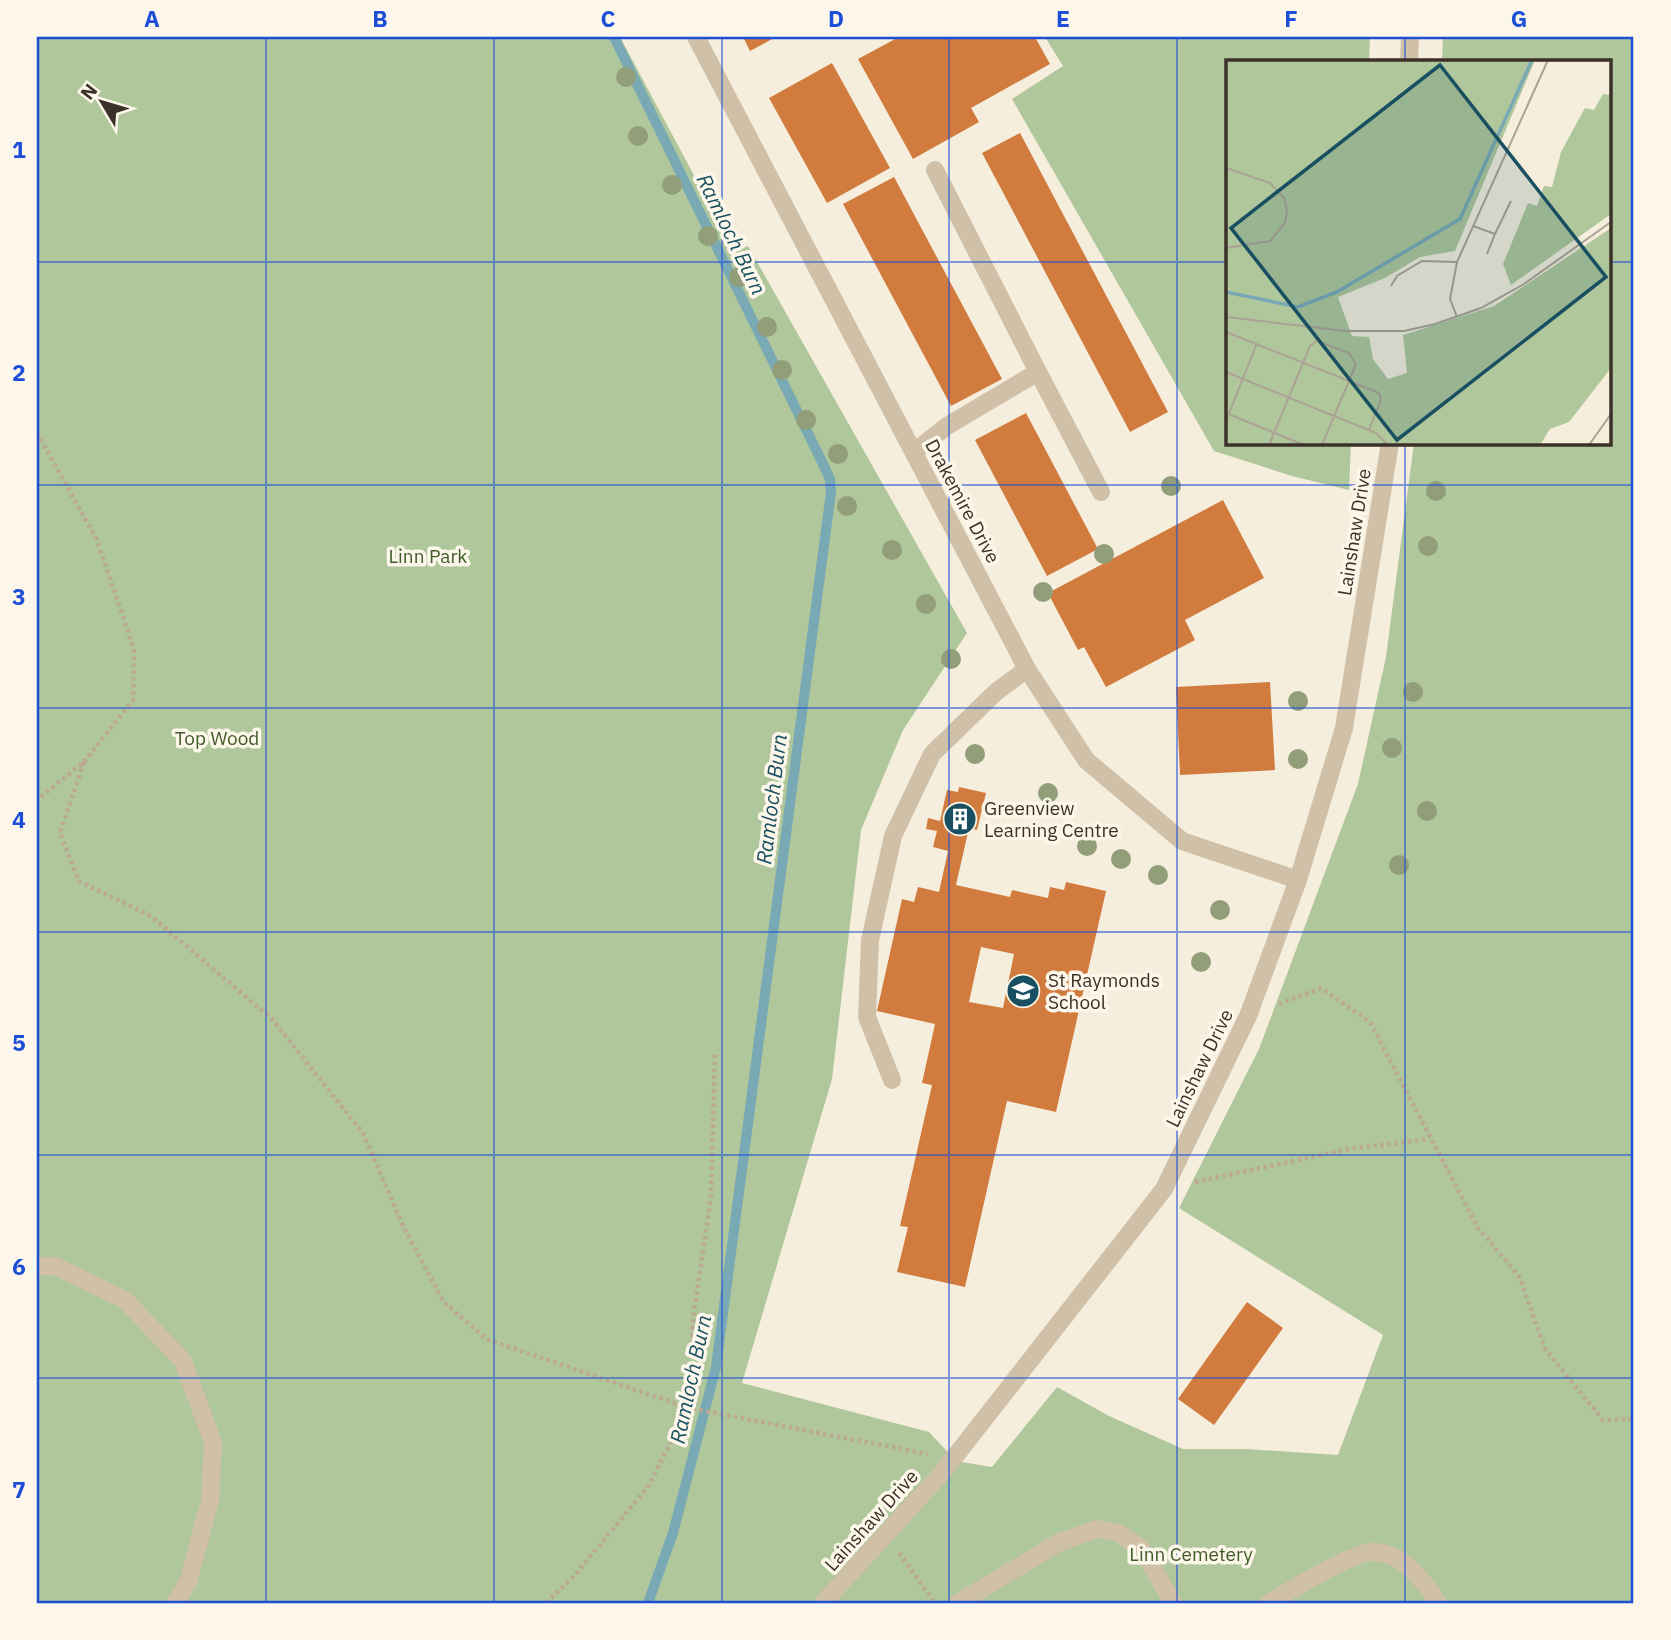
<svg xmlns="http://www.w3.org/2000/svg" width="1671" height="1640" font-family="'IBM Plex Sans',sans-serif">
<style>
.green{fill:#b0c69b}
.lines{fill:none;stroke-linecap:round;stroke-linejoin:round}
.stream{stroke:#79a9b5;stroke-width:10}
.building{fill:#d27b3e;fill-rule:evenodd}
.path{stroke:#bbaa91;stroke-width:4.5;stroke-dasharray:3.5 3.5;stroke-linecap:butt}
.service{stroke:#cfc0a7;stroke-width:18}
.minor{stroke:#cfc0a7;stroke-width:18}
.tertiary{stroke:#cfc0a7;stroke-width:18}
.tree{fill:#929e7a}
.grid{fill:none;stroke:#1d4ed8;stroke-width:2;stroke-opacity:0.55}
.labels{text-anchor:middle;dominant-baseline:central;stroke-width:7;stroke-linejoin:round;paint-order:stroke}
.street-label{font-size:19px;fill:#3b3128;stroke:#fcf7ea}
.park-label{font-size:19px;fill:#415c29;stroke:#fcf7ea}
.poi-label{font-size:19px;fill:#3b3128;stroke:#fcf7ea;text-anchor:start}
.water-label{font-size:21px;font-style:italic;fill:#195061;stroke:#fcf7ea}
.inset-river{fill:none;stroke:#79a9b5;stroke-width:3.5}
.inset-road{fill:none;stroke:#aba295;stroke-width:2}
.view{fill:#195061;fill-opacity:0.15;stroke:#195061;stroke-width:3.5}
.inset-edge{fill:none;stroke:#3b3128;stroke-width:3.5}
.neatline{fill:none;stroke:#1d4ed8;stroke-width:2.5}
.grid-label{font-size:23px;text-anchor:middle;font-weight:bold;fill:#1d4ed8}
</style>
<rect width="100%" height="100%" fill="#f5eedd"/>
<!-- green -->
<g class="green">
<polygon points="37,37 620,37 735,252 748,246 967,633 903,730 861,830 832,1079 742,1383 929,1432 956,1461 992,1467 1057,1387 1109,1416 1183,1449 1246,1449 1338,1455 1383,1335 1179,1208 1259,1049 1358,784 1386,657 1414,443 1610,443 1610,61 1442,61 1443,37 1634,37 1634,1603 37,1603"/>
<polygon points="1045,37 1370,37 1369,61 1228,61 1228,443 1351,443 1349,490 1292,476 1214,451 1012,99 1063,66"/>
</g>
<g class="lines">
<!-- stream -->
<polyline class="stream" points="614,37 822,462 830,479 831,492 716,1367 673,1533 648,1603"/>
</g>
<!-- building -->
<g class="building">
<polygon points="743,37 776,37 750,51"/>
<polygon points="899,37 1035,37 1050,64 971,108 979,122 913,159 858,59"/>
<polygon points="832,63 890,168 827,203 769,98"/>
<polygon points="1020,133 1168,412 1130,432 982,153"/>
<polygon points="894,177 1002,379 951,406 843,204"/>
<polygon points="1026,413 1098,549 1047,576 975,440"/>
<polygon points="1223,500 1264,578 1185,620 1195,640 1106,687 1084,647 1078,650 1048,593"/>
<polygon points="1270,682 1275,770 1180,775 1176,687"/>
<path d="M959,787l27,6 -9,37 -8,-2 -13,57 54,12 2,-7 36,8 2,-11 14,3 2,-8 40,9 -50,221 -49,-11 -42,186 -68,-15 11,-45 -8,-1 32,-141 -10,-2 13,-59 -58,-13 25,-112 12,3 4,-15 21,5 9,-41 -15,-4 4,-16 -11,-2 2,-11 12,3 7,-31 11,2zM981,947l33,7 -11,54 -34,-6z"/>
<polygon points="1247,1302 1283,1328 1214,1425 1178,1399"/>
</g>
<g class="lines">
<!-- path -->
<g class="path">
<polyline points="37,433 96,538 134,649 133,700 84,762 37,800"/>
<polyline points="84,762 60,833 79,881 151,916 272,1019 363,1133 403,1226 443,1301 486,1339 689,1408 928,1454"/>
<polyline points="1279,1004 1321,988 1370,1022 1478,1228 1519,1276 1545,1349 1603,1420 1634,1419"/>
<polyline points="1195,1182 1349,1149 1430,1139"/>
<polyline points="899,1553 933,1600"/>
<polyline points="546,1603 574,1576 647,1488 689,1408 693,1319 711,1196 715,1052"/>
</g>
<!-- service -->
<g class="service">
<polyline points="1038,372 1101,492"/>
<polyline points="914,452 947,426 1038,372 935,170"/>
<polyline points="892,1080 867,1017 870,940 893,836 932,754 996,692 1027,669"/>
<polyline points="37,1266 55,1266 125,1300 183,1361 213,1443 210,1501 188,1582 175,1603"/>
<polyline points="823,1603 942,1473"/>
<polyline points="958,1603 1058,1543 1097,1529 1119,1533 1141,1548 1173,1603"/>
<path d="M1269,1603c20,-12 82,-50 103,-51 30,-1 52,29 66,51"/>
</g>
<!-- minor -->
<polyline class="minor" points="942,1473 1164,1189 1248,1016 1298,880"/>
<!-- tertiary -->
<g class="tertiary">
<polyline points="696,37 1027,669 1086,760 1182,841 1298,880 1344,728 1390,443"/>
<polyline points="1409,61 1410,37"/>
</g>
</g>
<!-- trees -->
<g class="tree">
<circle cx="626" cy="77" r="10"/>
<circle cx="638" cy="136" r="10"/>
<circle cx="672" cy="185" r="10"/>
<circle cx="708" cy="236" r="10"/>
<circle cx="739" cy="277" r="10"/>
<circle cx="767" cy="327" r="10"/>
<circle cx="782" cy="370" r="10"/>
<circle cx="806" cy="420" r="10"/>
<circle cx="838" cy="454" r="10"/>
<circle cx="1171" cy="486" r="10"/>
<circle cx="1436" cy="491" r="10"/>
<circle cx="847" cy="506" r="10"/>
<circle cx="1428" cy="546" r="10"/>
<circle cx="892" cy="550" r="10"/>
<circle cx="1104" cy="554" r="10"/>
<circle cx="1043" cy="592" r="10"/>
<circle cx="926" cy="604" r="10"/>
<circle cx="951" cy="659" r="10"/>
<circle cx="1413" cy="692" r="10"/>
<circle cx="1298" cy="701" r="10"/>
<circle cx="1392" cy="748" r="10"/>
<circle cx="975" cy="754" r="10"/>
<circle cx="1298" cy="759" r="10"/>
<circle cx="1048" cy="793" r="10"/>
<circle cx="1427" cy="811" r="10"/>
<circle cx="1087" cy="846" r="10"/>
<circle cx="1121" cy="859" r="10"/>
<circle cx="1399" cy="865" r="10"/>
<circle cx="1158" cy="875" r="10"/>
<circle cx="1220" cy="910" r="10"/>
<circle cx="1201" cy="962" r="10"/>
</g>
<!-- grid -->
<path class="grid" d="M266,37v1566M494,37v1566M722,37v1566M949,37v1566M1177,37v1566M1405,37v24M37,262h1191M1610,262h24M1405,443v1160M37,485h1597M37,708h1597M37,932h1597M37,1155h1597M37,1378h1597"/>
<!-- icons -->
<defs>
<symbol id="building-disc" viewBox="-11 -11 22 22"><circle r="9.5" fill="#195061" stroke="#fcf7ea"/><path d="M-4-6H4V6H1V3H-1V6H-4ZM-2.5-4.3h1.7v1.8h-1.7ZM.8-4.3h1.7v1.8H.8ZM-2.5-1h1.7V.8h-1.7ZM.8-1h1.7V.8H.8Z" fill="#fff"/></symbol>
<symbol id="school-disc" viewBox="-11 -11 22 22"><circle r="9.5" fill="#195061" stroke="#fcf7ea"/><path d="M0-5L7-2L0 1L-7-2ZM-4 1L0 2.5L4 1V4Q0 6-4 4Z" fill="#fff"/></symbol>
</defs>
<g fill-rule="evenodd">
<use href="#building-disc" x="941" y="800" width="38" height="38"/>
<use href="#school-disc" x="1004" y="972" width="38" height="38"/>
</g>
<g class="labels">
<!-- street labels -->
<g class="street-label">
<text transform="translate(963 501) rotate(62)">Drakemire Drive</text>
<text transform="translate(1354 532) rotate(-81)">Lainshaw Drive</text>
<text transform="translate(1199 1068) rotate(-64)">Lainshaw Drive</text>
<text transform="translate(871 1520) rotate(-48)">Lainshaw Drive</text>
</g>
<!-- park labels -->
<g class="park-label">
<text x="428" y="556">Linn Park</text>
<text x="217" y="738">Top Wood</text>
<text x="1191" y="1554">Linn Cemetery</text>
</g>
<!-- poi labels -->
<g class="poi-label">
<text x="984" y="808">Greenview<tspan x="984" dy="22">Learning Centre</tspan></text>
<text x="1048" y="980">St Raymonds<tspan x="1048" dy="22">School</tspan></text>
</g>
<!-- water labels -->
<g class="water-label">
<text transform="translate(732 234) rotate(64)">Ramloch Burn</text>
<text transform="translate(771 799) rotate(-83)">Ramloch Burn</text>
<text transform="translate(690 1379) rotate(-78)">Ramloch Burn</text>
</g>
</g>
<!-- overview -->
<g transform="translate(1226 60)">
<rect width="385" height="385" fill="#f5eedd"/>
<path d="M0,0h309l-80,191 -35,6 -35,21 -47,19 14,39 17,1 4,22 15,20 19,-6 -4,-38 91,-29 117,-78v140l-42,54 -19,7 -10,16h-314zM377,34l8,1v119l-100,71 -8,-21 25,-61 9,3 7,-20 8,1 9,-35 13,-24 11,-20 9,2z" fill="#b0c69b"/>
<path class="inset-river" d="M0,232l72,15 39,-15 123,-73 72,-159"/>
<path class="inset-road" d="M0,108l44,15 14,15 3,12 -2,13 -15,18 -44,7M247,166l22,8 16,-33M261,194l8,-20M165,226l6,-10 25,-15 35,1M0,257l120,14h58l31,-7 46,-16 43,-24 87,-62M231,257l-7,-18 7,-37 91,-202M0,272l153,61 2,7 -12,30M0,312l150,61 12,12M0,353l78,32M0,361l31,-78M43,385l41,-99 7,-5 32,12 7,11 -34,81M363,385l22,-31"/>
<path class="view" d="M214,5l166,212 -209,163 -166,-212z"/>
<rect width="385" height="385" class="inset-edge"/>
</g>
<!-- border -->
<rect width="1671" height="1640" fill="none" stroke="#fcf7ea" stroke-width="77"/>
<!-- north arrow -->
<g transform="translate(102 102) rotate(308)" stroke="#fcf7ea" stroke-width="5" paint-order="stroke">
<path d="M0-5L12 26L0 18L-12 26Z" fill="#3b3128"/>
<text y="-10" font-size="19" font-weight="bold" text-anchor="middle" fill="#3b3128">N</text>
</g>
<rect x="38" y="38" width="1594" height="1564" class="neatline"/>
<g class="grid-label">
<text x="152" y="27">A</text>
<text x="380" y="27">B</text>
<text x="608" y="27">C</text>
<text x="836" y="27">D</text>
<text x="1063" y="27">E</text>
<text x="1291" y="27">F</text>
<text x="1519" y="27">G</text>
<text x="19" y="158">1</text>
<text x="19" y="381">2</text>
<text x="19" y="605">3</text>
<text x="19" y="828">4</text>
<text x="19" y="1051">5</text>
<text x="19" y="1275">6</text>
<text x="19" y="1498">7</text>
</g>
</svg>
